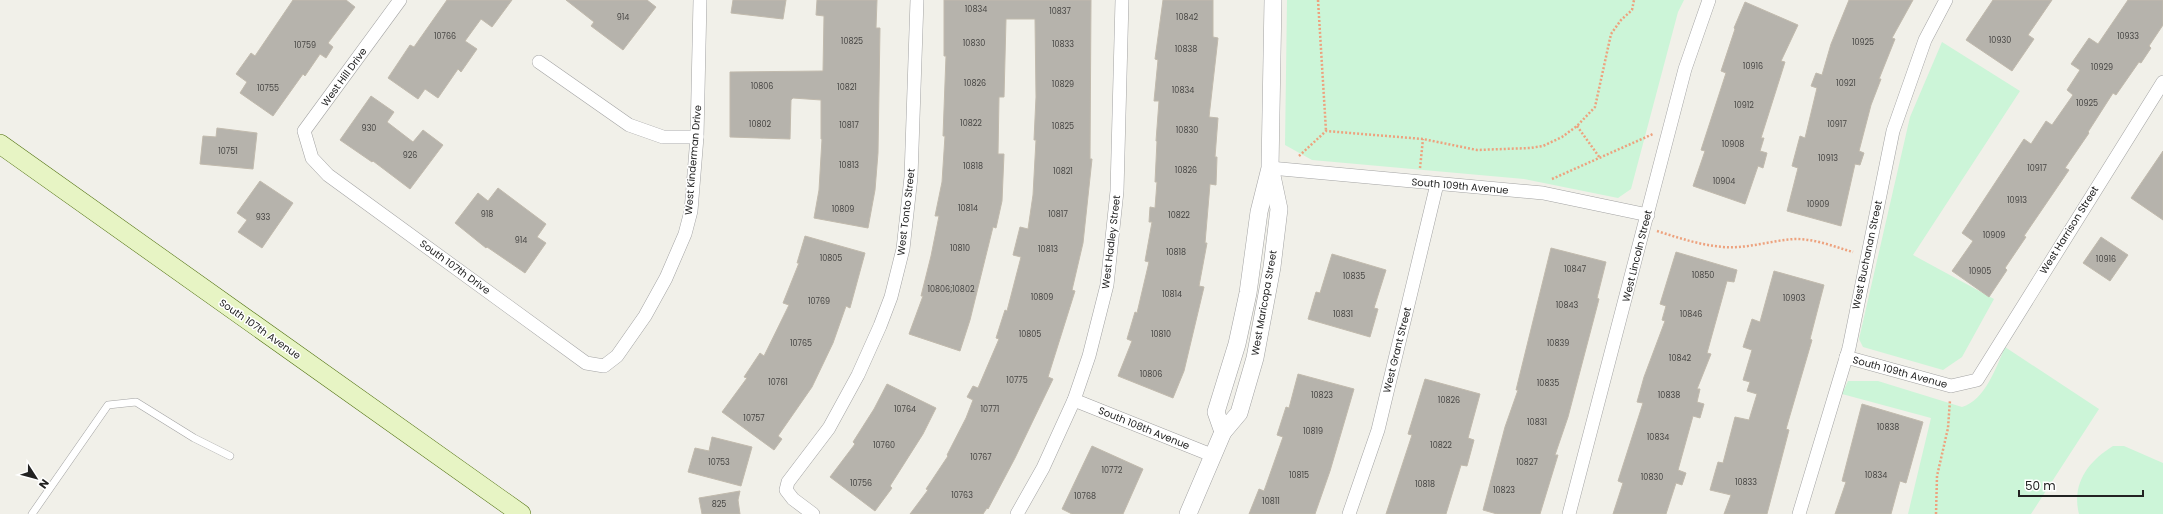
<svg xmlns="http://www.w3.org/2000/svg" width="2163" height="514" font-family="Poppins,sans-serif">
<style>
.park{fill:#ccf5d8}
.building{fill:#b6b3ac;stroke:#c1baad}
.lines{fill:none;stroke-linecap:round;stroke-linejoin:round}
.service-casing{stroke:#a3a3a3;stroke-width:8}
.minor-casing{stroke:#a3a3a3;stroke-width:14}
.tertiary-casing{stroke:#a3a3a3;stroke-width:18}
.secondary-casing{stroke:#517110;stroke-width:20}
.path{stroke:#eda27e;stroke-width:2.5;stroke-dasharray:2 2;stroke-linecap:butt}
.service{stroke:#fff;stroke-width:7}
.minor{stroke:#fff;stroke-width:13}
.tertiary{stroke:#fff;stroke-width:17}
.secondary{stroke:#e7f4c4;stroke-width:19}
.labels{text-anchor:middle;dominant-baseline:central;stroke-width:3;stroke-linejoin:round;paint-order:stroke}
.number-label{font-size:8px;fill:#474644}
.street-label{font-size:10px;fill:#222;stroke:#fff}
</style>
<rect width="100%" height="100%" fill="#f1f0e9"/>
<!-- park -->
<g class="park">
<polygon points="1287,0 1684,0 1678,12 1631,189 1618,198 1524,179 1312,160 1285,145"/>
<polygon points="1942,42 2020,91 1913,255 1994,299 1962,357 1943,370 1863,347 1859,339 1910,117"/>
<path d="M2005,347l94,62 -68,105h-123l23,-96 -89,-24 6,-13h30l84,26c23,-7 34,-39 43,-60z"/>
<path d="M2113,446h11l39,17v51h-84c-8,-31 10,-53 34,-68z"/>
</g>
<!-- building -->
<g class="building">
<polygon points="293,0 346,0 355,7 328,43 333,47 326,58 320,54 305,76 303,74 273,116 240,93 247,82 236,74 251,53 255,56"/>
<polygon points="447,0 512,0 492,27 481,19 465,41 477,49 461,72 458,69 438,98 425,89 418,99 388,78 410,45 414,47"/>
<polygon points="566,0 647,0 656,7 623,50 591,26 594,22"/>
<polygon points="733,0 786,0 783,19 731,13"/>
<polygon points="817,0 877,0 876,28 880,28 878,153 875,190 868,228 814,218 819,190 822,139 821,139 821,100 793,98 791,100 790,139 730,137 730,72 823,71 824,16 816,15"/>
<polygon points="944,0 1091,0 1090,159 1092,159 1083,243 1072,290 1075,291 1048,377 1053,379 1015,458 988,509 987,508 983,514 910,514 928,490 926,489 948,456 947,455 966,418 973,400 967,397 973,386 978,388 999,339 996,338 1005,310 1007,311 1021,257 1013,255 1020,227 1028,229 1033,195 1036,140 1034,140 1036,97 1035,19 1006,19 1004,97 999,97 998,154 1004,154 1002,201 996,228 993,227 970,320 960,351 909,334 923,296 921,296 931,256 939,216 935,216 942,182 945,136 943,136 946,56 944,56"/>
<polygon points="1163,0 1213,0 1213,37 1218,38 1209,117 1218,118 1215,157 1217,157 1216,185 1210,184 1205,243 1207,243 1199,286 1204,287 1184,371 1173,398 1118,376 1132,341 1127,339 1135,312 1137,313 1149,262 1145,261 1152,222 1149,222 1150,207 1155,208 1157,182 1155,182 1157,141 1156,141 1159,101 1154,101 1158,60 1155,59"/>
<polygon points="1849,0 1913,0 1892,38 1895,39 1879,79 1881,79 1871,105 1859,151 1864,153 1860,165 1855,164 1841,226 1787,211 1798,168 1792,166 1800,136 1805,138 1817,88 1811,86 1816,73 1822,75 1831,44"/>
<polygon points="1993,0 2052,0 2028,35 2034,39 2012,71 1966,40"/>
<polygon points="2128,0 2163,0 2163,25 2149,46 2151,48 2141,63 2139,62 2116,95 2113,93 2088,132 2089,133 2065,168 2069,170 2024,236 2026,237 2005,268 2007,270 1989,297 1952,271 1973,241 1962,233 2024,139 2031,144 2046,121 2052,125 2073,95 2067,90 2080,70 2071,64 2089,38 2098,44"/>
<polygon points="1745,2 1798,25 1781,61 1785,62 1761,138 1764,138 1760,151 1767,153 1763,168 1758,166 1745,204 1693,186 1705,151 1701,150 1726,73 1721,71 1735,29 1734,28"/>
<polygon points="371,96 394,112 387,122 413,142 423,130 443,145 410,189 373,161 372,162 340,140"/>
<polygon points="217,128 257,133 253,169 200,164 203,136 216,137"/>
<polygon points="2163,151 2163,220 2131,198"/>
<polygon points="260,181 293,203 262,248 238,232 247,220 237,213"/>
<polygon points="498,188 546,224 537,237 546,243 525,273 487,247 486,248 455,223 478,193 488,201"/>
<polygon points="805,236 865,253 850,308 846,306 833,343 812,387 778,436 782,439 774,450 722,412 747,378 744,377 760,353 764,356 789,305 783,303 799,263 797,263"/>
<polygon points="2101,237 2128,255 2110,281 2083,263"/>
<polygon points="1551,248 1606,262 1597,298 1599,299 1568,417 1555,455 1558,455 1540,514 1497,514 1483,510 1505,427 1518,390 1516,390"/>
<polygon points="1676,252 1737,270 1734,282 1727,281 1707,353 1711,354 1697,389 1700,389 1697,402 1704,404 1700,418 1693,416 1678,470 1686,473 1682,485 1676,483 1666,514 1613,514 1623,483 1618,481 1643,403 1637,402 1644,377 1665,321 1662,320 1666,306 1660,304"/>
<polygon points="1332,254 1386,270 1374,308 1378,309 1370,337 1308,319 1316,292 1320,293"/>
<polygon points="1774,271 1824,285 1810,339 1812,340 1786,429 1789,430 1767,514 1724,514 1731,495 1710,490 1718,462 1723,463 1735,417 1749,420 1757,394 1747,391 1750,382 1743,380 1752,350 1743,347 1752,319 1760,322"/>
<polygon points="1298,374 1354,389 1330,471 1315,514 1249,514 1259,489 1264,491 1283,437 1277,435 1286,407 1289,408"/>
<polygon points="1425,379 1480,394 1468,438 1474,440 1467,466 1461,465 1446,514 1386,514 1412,435 1408,434"/>
<polygon points="887,384 936,408 923,434 890,486 892,488 875,511 830,477 855,444 853,442 874,409"/>
<polygon points="1862,404 1923,422 1906,483 1900,481 1891,514 1835,514 1846,482 1842,481"/>
<polygon points="712,437 752,447 741,486 688,472 695,448 709,451"/>
<polygon points="1092,446 1143,469 1123,514 1072,514 1062,509"/>
<polygon points="740,491 738,500 740,514 702,514 699,498"/>
</g>
<g class="lines">
<defs>
<polyline id="service" points="32,514 108,405 136,402 194,438 230,456"/>
<g id="minor">
<polyline points="400,0 304,131 312,158 328,175 586,363 604,366 617,356 645,316 666,278 685,234 691,211 697,137 700,0"/>
<polyline points="539,62 629,125 663,137 697,137"/>
<polyline points="1270,168 1543,193 1648,215"/>
<polyline points="1846,357 1951,386 1977,380 2163,82"/>
<polyline points="1074,400 1214,456"/>
<polyline points="813,514 793,499 786,490 788,482 829,428 858,375 880,326 891,297 903,249 911,177 917,0"/>
<polyline points="1017,514 1043,468 1074,400 1089,356 1107,285 1117,191 1122,0"/>
<polyline points="1349,514 1378,430 1437,184"/>
<polyline points="1569,514 1685,69 1709,0"/>
<polyline points="1799,514 1849,348 1893,131 1925,40 1946,0"/>
</g>
<g id="tertiary">
<polyline points="1223,432 1216,412 1237,344 1248,293 1259,212 1270,168 1273,0"/>
<polyline points="1188,514 1223,432 1239,413 1255,358 1272,267 1279,209 1271,171"/>
</g>
<polyline id="secondary" points="0,144 521,514"/>
</defs>
<!-- service casing -->
<use href="#service" class="service-casing"/>
<!-- minor casing -->
<use href="#minor" class="minor-casing"/>
<!-- tertiary casing -->
<use href="#tertiary" class="tertiary-casing"/>
<!-- secondary casing -->
<use href="#secondary" class="secondary-casing"/>
<!-- path -->
<g class="path">
<polyline points="1318,0 1326,131"/>
<polyline points="1577,126 1600,158"/>
<polyline points="1299,156 1326,131 1423,139 1477,150 1530,148 1543,146 1562,137 1577,126 1595,107 1611,34 1621,20 1632,10 1634,0"/>
<polyline points="1420,168 1423,139"/>
<polyline points="1552,179 1653,134"/>
<path d="M1657,231c22,7 43,14 66,16 25,2 49,-7 73,-8 20,0 39,8 57,13"/>
<polyline points="1936,514 1937,476 1948,428 1950,400"/>
</g>
<!-- service -->
<use href="#service" class="service"/>
<!-- minor -->
<use href="#minor" class="minor"/>
<!-- tertiary -->
<use href="#tertiary" class="tertiary"/>
<!-- secondary -->
<use href="#secondary" class="secondary"/>
</g>
<g class="labels">
<!-- number labels -->
<g class="number-label">
<text x="976" y="9">10834</text>
<text x="1060" y="11">10837</text>
<text x="623" y="17">914</text>
<text x="1187" y="17">10842</text>
<text x="445" y="36">10766</text>
<text x="2128" y="36">10933</text>
<text x="2000" y="40">10930</text>
<text x="852" y="41">10825</text>
<text x="1863" y="42">10925</text>
<text x="974" y="43">10830</text>
<text x="1063" y="44">10833</text>
<text x="305" y="45">10759</text>
<text x="1186" y="49">10838</text>
<text x="1753" y="66">10916</text>
<text x="2102" y="67">10929</text>
<text x="975" y="83">10826</text>
<text x="1846" y="83">10921</text>
<text x="1063" y="84">10829</text>
<text x="762" y="86">10806</text>
<text x="847" y="87">10821</text>
<text x="268" y="88">10755</text>
<text x="1183" y="90">10834</text>
<text x="2087" y="103">10925</text>
<text x="1744" y="105">10912</text>
<text x="971" y="123">10822</text>
<text x="760" y="124">10802</text>
<text x="1837" y="124">10917</text>
<text x="849" y="125">10817</text>
<text x="1063" y="126">10825</text>
<text x="369" y="128">930</text>
<text x="1187" y="130">10830</text>
<text x="1733" y="144">10908</text>
<text x="228" y="151">10751</text>
<text x="410" y="155">926</text>
<text x="1828" y="158">10913</text>
<text x="849" y="165">10813</text>
<text x="973" y="166">10818</text>
<text x="2037" y="168">10917</text>
<text x="1186" y="170">10826</text>
<text x="1063" y="171">10821</text>
<text x="1724" y="181">10904</text>
<text x="2017" y="200">10913</text>
<text x="1818" y="204">10909</text>
<text x="968" y="208">10814</text>
<text x="843" y="209">10809</text>
<text x="487" y="214">918</text>
<text x="1058" y="214">10817</text>
<text x="1179" y="215">10822</text>
<text x="263" y="217">933</text>
<text x="1994" y="235">10909</text>
<text x="521" y="240">914</text>
<text x="960" y="248">10810</text>
<text x="1048" y="249">10813</text>
<text x="1176" y="252">10818</text>
<text x="831" y="258">10805</text>
<text x="2106" y="259">10916</text>
<text x="1575" y="269">10847</text>
<text x="1980" y="271">10905</text>
<text x="1703" y="275">10850</text>
<text x="1354" y="276">10835</text>
<text x="951" y="289">10806;10802</text>
<text x="1172" y="294">10814</text>
<text x="1042" y="297">10809</text>
<text x="1794" y="298">10903</text>
<text x="819" y="301">10769</text>
<text x="1567" y="305">10843</text>
<text x="1343" y="314">10831</text>
<text x="1691" y="314">10846</text>
<text x="1030" y="334">10805</text>
<text x="1161" y="334">10810</text>
<text x="801" y="343">10765</text>
<text x="1558" y="343">10839</text>
<text x="1680" y="358">10842</text>
<text x="1151" y="374">10806</text>
<text x="1017" y="380">10775</text>
<text x="778" y="382">10761</text>
<text x="1548" y="383">10835</text>
<text x="1322" y="395">10823</text>
<text x="1669" y="395">10838</text>
<text x="1449" y="400">10826</text>
<text x="905" y="409">10764</text>
<text x="990" y="409">10771</text>
<text x="754" y="418">10757</text>
<text x="1537" y="422">10831</text>
<text x="1888" y="427">10838</text>
<text x="1313" y="431">10819</text>
<text x="1658" y="437">10834</text>
<text x="884" y="445">10760</text>
<text x="1441" y="445">10822</text>
<text x="981" y="457">10767</text>
<text x="719" y="462">10753</text>
<text x="1527" y="462">10827</text>
<text x="1112" y="470">10772</text>
<text x="1299" y="475">10815</text>
<text x="1876" y="475">10834</text>
<text x="1652" y="477">10830</text>
<text x="1746" y="482">10833</text>
<text x="861" y="483">10756</text>
<text x="1425" y="484">10818</text>
<text x="1504" y="490">10823</text>
<text x="962" y="495">10763</text>
<text x="1085" y="496">10768</text>
<text x="1271" y="501">10811</text>
<text x="719" y="504">825</text>
</g>
<!-- street labels -->
<g class="street-label">
<text transform="translate(344 77) rotate(-54)">West Hill Drive</text>
<text transform="translate(693 160) rotate(-85)">West Kinderman Drive</text>
<text transform="translate(1460 186) rotate(5)">South 109th Avenue</text>
<text transform="translate(906 212) rotate(-83)">West Tonto Street</text>
<text transform="translate(2069 230) rotate(-58)">West Harrison Street</text>
<text transform="translate(1111 242) rotate(-83)">West Hadley Street</text>
<text transform="translate(1867 255) rotate(-78)">West Buchanan Street</text>
<text transform="translate(1637 256) rotate(-76)">West Lincoln Street</text>
<text transform="translate(455 267) rotate(36)">South 107th Drive</text>
<text transform="translate(1264 303) rotate(-80)">West Maricopa Street</text>
<text transform="translate(260 329) rotate(35)">South 107th Avenue</text>
<text transform="translate(1397 350) rotate(-76)">West Grant Street</text>
<text transform="translate(1900 372) rotate(15)">South 109th Avenue</text>
<text transform="translate(1144 428) rotate(22)">South 108th Avenue</text>
</g>
</g>
<!-- north arrow -->
<g transform="translate(36 478) rotate(126)" stroke="#ffffff" stroke-width="3" paint-order="stroke">
<path d="M0-3L7 15L0 10L-7 15Z" fill="#222222"/>
<text y="-6" font-size="11" font-weight="bold" text-anchor="middle" fill="#222222">N</text>
</g>
<!-- scale -->
<path d="M2019 490v6h124v-6" fill="none" stroke="#222222" stroke-width="2"/>
<text x="2025" y="490" font-size="12" fill="#222222" stroke="#ffffff" stroke-width="3" paint-order="stroke">50 m</text>
</svg>
